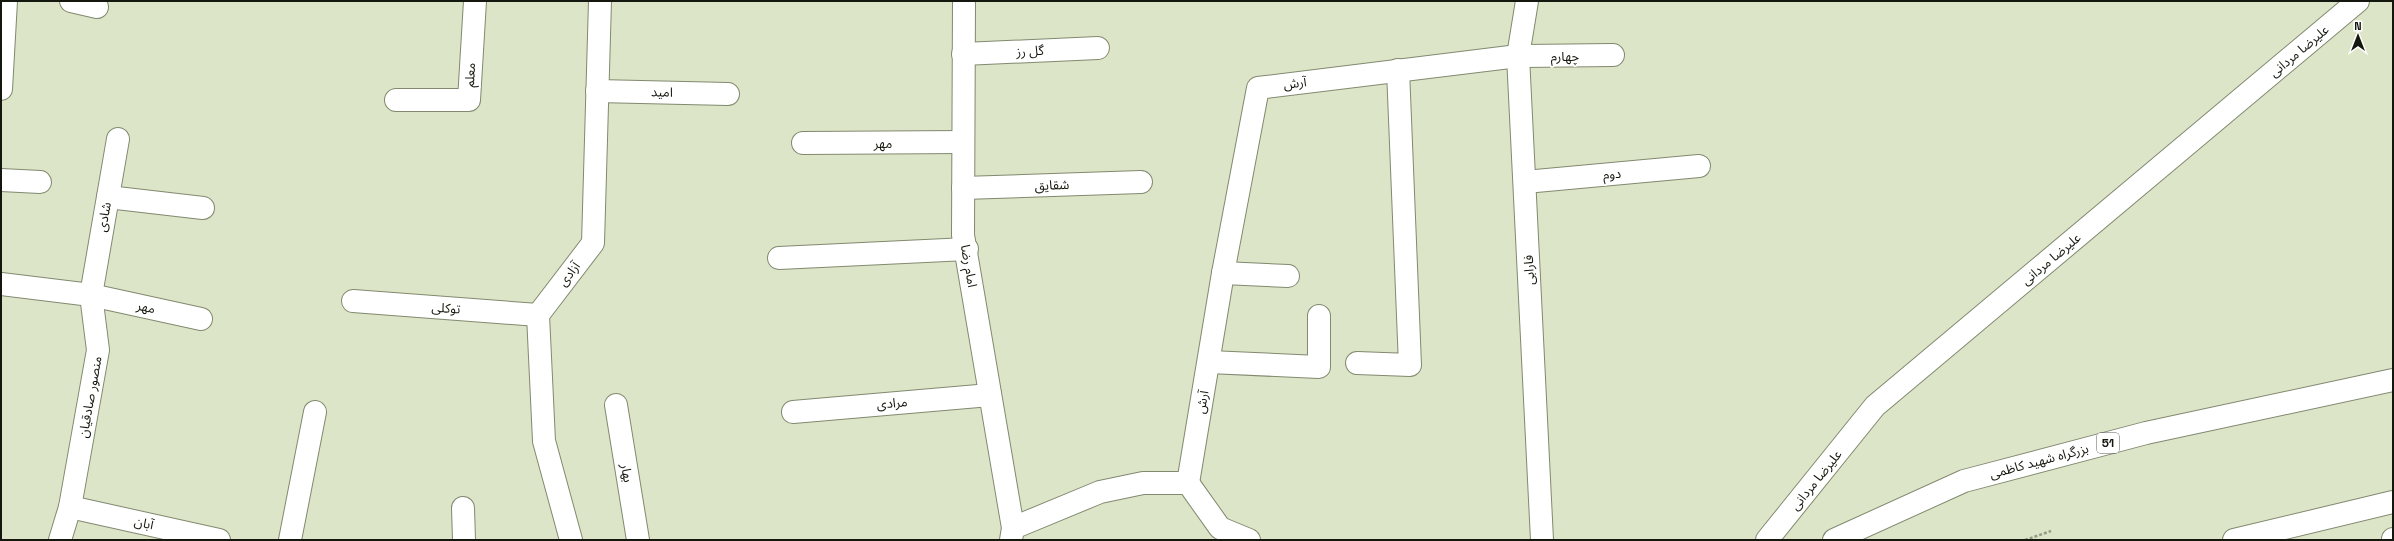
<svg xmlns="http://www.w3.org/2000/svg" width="2394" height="541" font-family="'Space Grotesk','Noto Sans Arabic',sans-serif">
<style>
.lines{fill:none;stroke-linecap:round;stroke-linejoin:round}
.street-casing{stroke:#81896f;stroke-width:24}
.highway-casing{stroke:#81896f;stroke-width:24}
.path{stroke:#949b85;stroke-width:2.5;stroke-dasharray:3 2;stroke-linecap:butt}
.street{stroke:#fff;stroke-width:22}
.highway{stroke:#fff;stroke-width:22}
.labels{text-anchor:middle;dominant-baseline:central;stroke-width:3.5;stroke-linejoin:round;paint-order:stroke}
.shield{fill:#fff;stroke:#5a5d56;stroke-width:1}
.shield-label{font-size:12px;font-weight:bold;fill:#14170d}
.street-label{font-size:13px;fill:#14170d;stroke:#fff}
</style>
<rect width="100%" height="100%" fill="#dce5c8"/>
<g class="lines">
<defs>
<g id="street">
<polyline points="71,1 97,7"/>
<polyline points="964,1 963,235 1013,528"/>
<polyline points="1527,1 1518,56 1542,540"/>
<polyline points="963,54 1098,48"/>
<polyline points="1,89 6,1"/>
<polyline points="597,91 728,94"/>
<polyline points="396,100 469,100 475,1"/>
<polyline points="803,143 963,142"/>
<polyline points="1,180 40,182"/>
<polyline points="1525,182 1699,166"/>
<polyline points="963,188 1141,182"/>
<polyline points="108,197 203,208"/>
<polyline points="779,258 967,249"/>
<polyline points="1223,273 1288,276"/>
<polyline points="1,284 91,295 201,319"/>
<polyline points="353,301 538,315"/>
<polyline points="1209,362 1319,367 1319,316"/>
<polyline points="1357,363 1410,365 1398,70"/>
<polyline points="616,405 638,540"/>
<polyline points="793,412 990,395"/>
<polyline points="1188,483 1223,273 1258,88 1518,56 1613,55"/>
<polyline points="70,507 219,540"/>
<polyline points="463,508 464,540"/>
<polyline points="60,540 70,507 98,350 91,295 118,139"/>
<polyline points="290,540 315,412"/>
<polyline points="571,540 544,441 538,315 593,243 600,1"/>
<polyline points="1011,540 1013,528 1100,492 1143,483 1188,483 1220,528 1249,540"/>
<polyline points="1767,540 1875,406 2358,1"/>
<polyline points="2393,540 2393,539"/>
</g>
<g id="highway">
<polyline points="1834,540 1964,481 2146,433 2393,380"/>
<polyline points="2234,540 2393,502"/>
</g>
</defs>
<!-- street casing -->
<use href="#street" class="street-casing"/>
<!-- highway casing -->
<use href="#highway" class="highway-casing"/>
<!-- path -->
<polyline class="path" points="2025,540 2051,531"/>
<!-- street -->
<use href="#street" class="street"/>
<!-- highway -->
<use href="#highway" class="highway"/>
</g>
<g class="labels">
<!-- shield labels -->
<rect class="shield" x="2097" y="433" width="22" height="20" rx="3"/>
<g class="shield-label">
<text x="2108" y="443">51</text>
</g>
<!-- street labels -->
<g class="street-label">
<text transform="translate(1030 51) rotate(-3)">گل رز</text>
<text transform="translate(2299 51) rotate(-40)">علیرضا مردانی</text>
<text x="1565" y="56">چهارم</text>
<text transform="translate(470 75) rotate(-87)">معلم</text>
<text transform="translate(1295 83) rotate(-7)">آرش</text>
<text transform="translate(662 92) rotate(1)">امید</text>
<text x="883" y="143">مهر</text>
<text transform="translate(1612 174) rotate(-5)">دوم</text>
<text transform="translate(1052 185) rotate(-2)">شقایق</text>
<text transform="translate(104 217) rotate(-80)">شادی</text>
<text transform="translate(2051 259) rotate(-40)">علیرضا مردانی</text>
<text transform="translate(969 266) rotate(80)">امام رضا</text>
<text transform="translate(1529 270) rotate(-93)">فارابی</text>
<text transform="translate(569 274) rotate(-53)">آزادی</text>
<text transform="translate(146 307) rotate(12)">مهر</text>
<text transform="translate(446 308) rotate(4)">توکلی</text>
<text transform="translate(90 397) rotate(-80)">منصور صادقیان</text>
<text transform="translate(1202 402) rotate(-80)">آرش</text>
<text transform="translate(892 403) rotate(-5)">مرادی</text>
<text transform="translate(2039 461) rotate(-15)">بزرگراه شهید کاظمی</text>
<text transform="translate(627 473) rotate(81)">بهار</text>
<text transform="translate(1816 480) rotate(-51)">علیرضا مردانی</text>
<text transform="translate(144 523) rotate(13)">آبان</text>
</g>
</g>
<!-- border -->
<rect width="2394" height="541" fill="none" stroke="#14170d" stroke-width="4"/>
<!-- north arrow -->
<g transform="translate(2358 36)" stroke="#ffffff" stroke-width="3" paint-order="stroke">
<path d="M0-3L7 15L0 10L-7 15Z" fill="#14170d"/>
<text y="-6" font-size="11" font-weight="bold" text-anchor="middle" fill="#14170d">N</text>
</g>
</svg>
